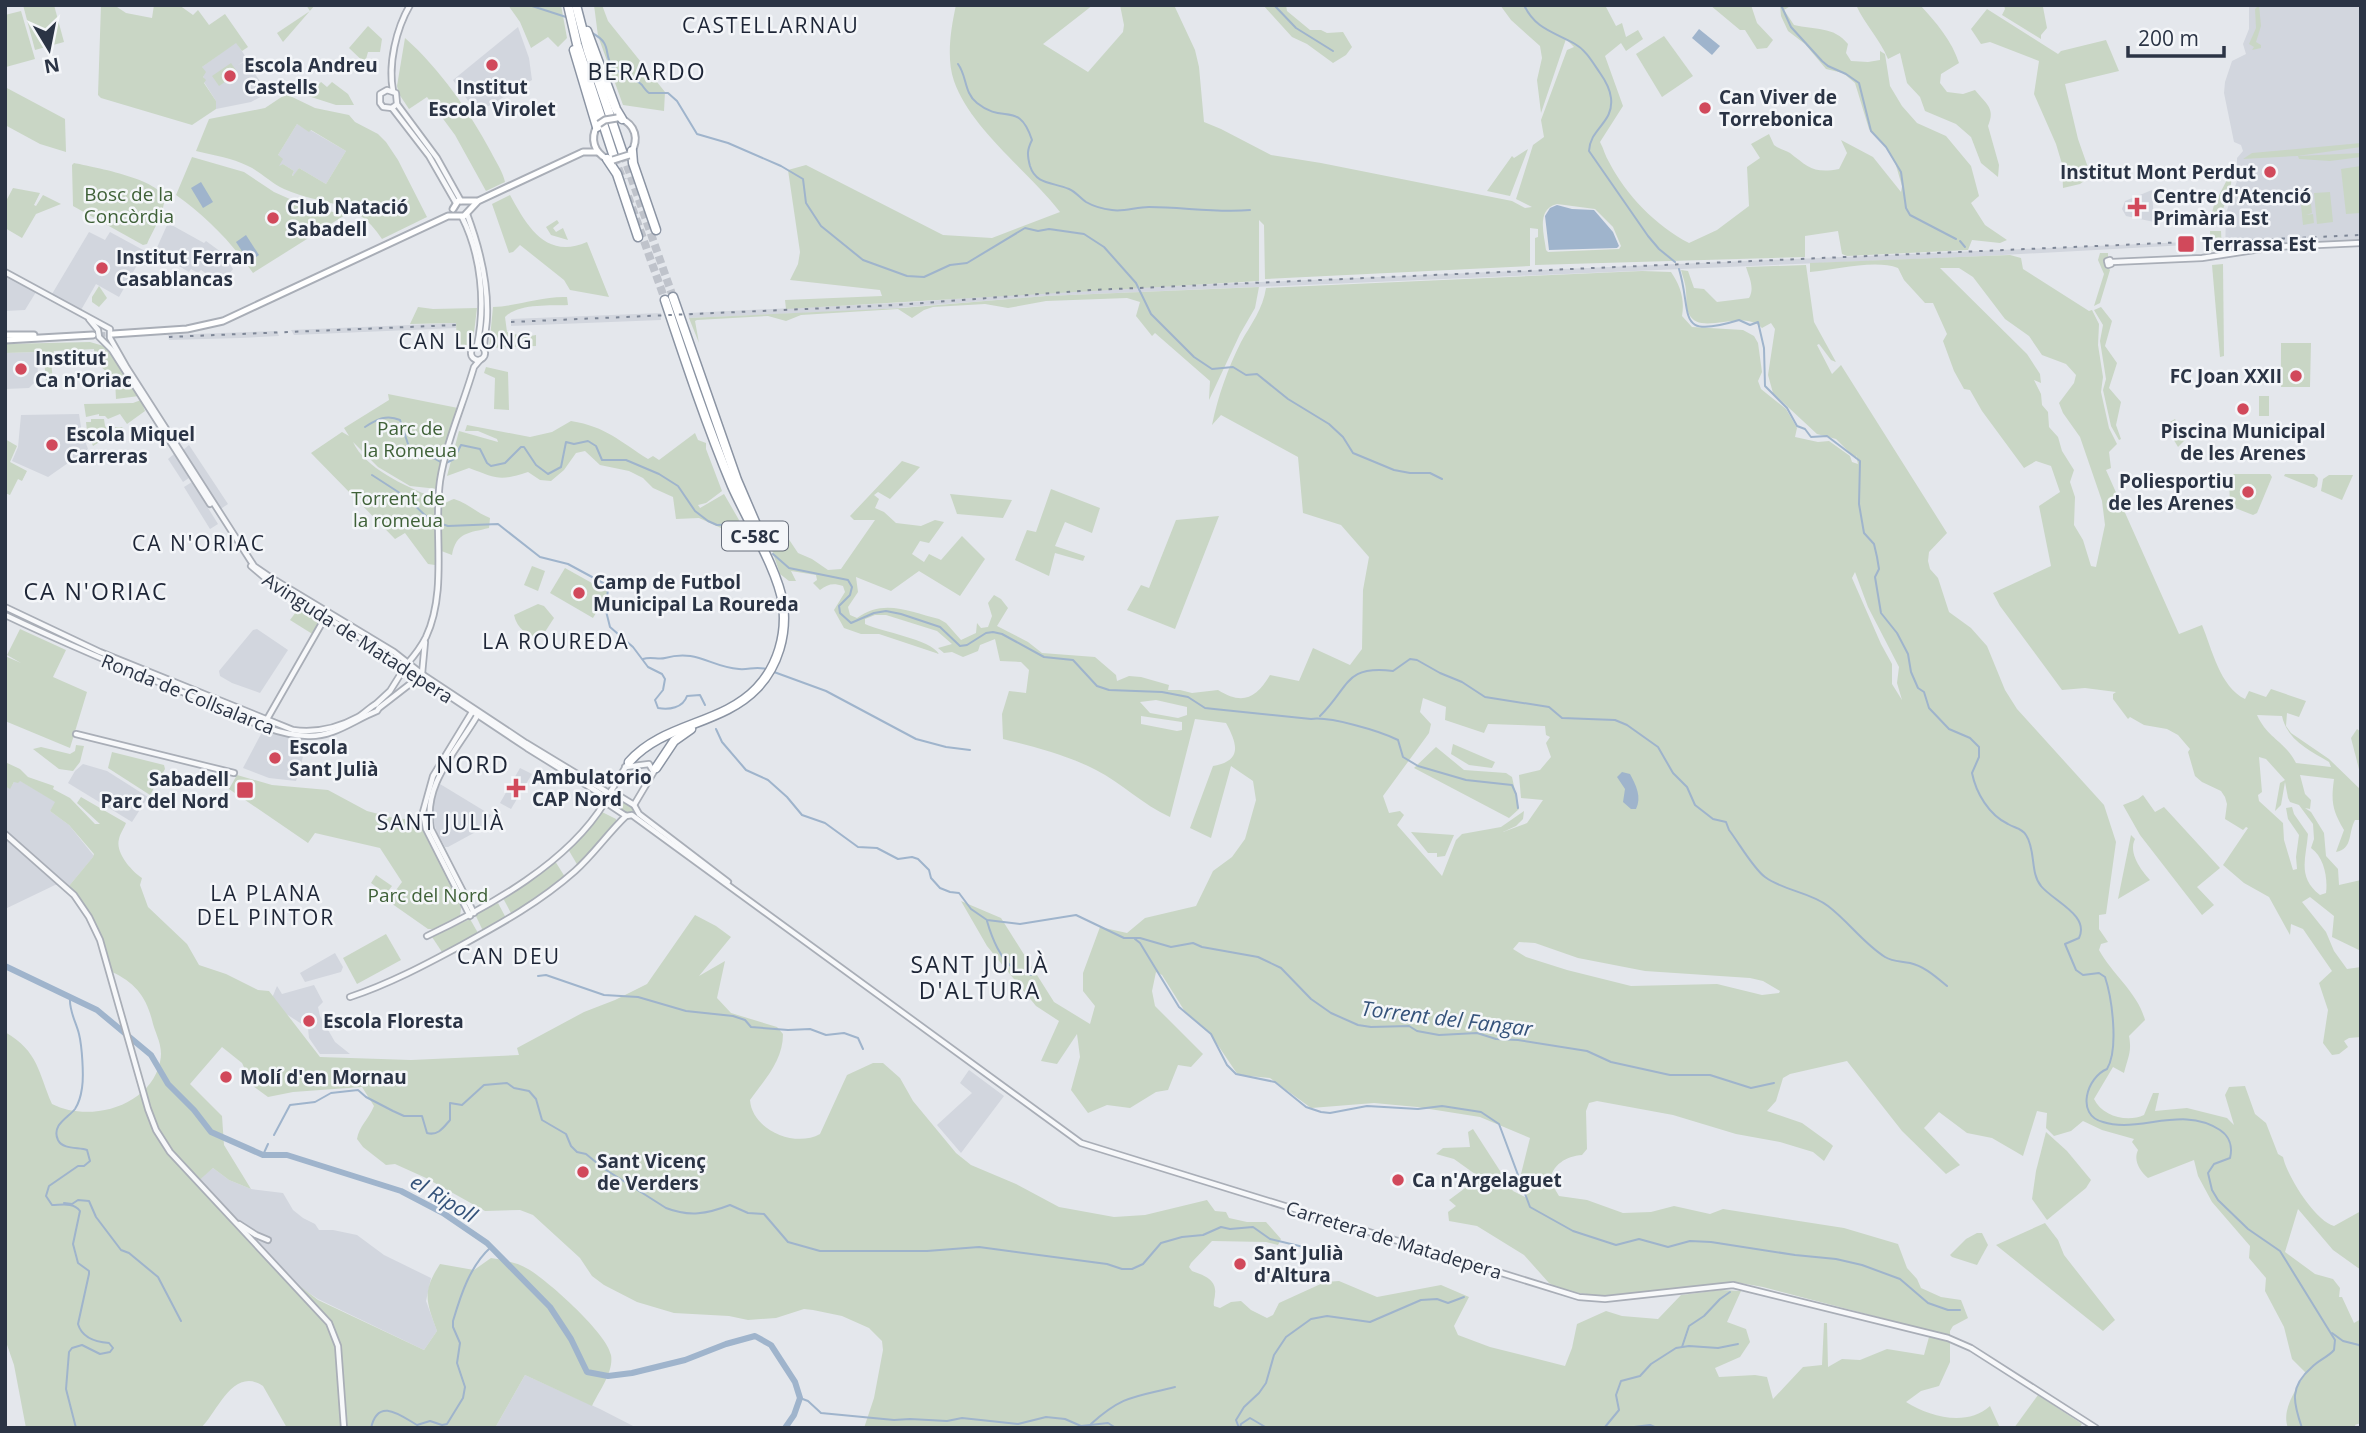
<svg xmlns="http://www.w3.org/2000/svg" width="2366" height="1433" font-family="'Open Sans',sans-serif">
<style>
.built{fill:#d2d6de}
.green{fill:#c9d6c5;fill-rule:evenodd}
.water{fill:#9fb4cc}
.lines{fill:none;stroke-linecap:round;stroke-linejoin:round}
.stream{stroke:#9fb4cc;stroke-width:2}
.river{stroke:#9fb4cc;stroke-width:6}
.secondary-tunnel{stroke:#bfc3cb;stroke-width:5;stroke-dasharray:5 2.5;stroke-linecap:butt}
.motorway-tunnel{stroke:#bfc3cb;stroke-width:8;stroke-dasharray:8 4;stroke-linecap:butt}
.tertiary-casing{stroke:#a9aeb7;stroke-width:8}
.secondary-casing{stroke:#a9aeb7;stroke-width:9}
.motorway-casing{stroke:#8b94a3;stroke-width:11}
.tertiary{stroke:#f7f8fa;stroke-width:4.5}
.secondary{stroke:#fff;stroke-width:5}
.motorway{stroke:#fff;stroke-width:8}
.rail{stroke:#7d8696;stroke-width:2;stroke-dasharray:3.5 7;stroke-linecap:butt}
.secondary-bridge-casing{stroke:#a9aeb7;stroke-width:9;stroke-linecap:butt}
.secondary-bridge{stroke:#fff;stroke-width:5}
.poi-dot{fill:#d1495b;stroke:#f4f6f9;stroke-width:2.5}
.labels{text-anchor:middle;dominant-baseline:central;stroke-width:5;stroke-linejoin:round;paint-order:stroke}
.shield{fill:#f4f6f9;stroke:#676e7b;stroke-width:2}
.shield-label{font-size:18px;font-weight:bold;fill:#2b3445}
.poi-label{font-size:19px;font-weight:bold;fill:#2b3445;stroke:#f4f6f9;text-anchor:start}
.park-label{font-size:19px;fill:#3f6138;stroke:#f4f6f9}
.street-label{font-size:19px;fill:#2b3445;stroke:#f4f6f9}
.neighbourhood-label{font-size:21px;letter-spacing:2px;fill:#1d2536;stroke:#f4f6f9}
.water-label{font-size:21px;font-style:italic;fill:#34527a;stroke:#f4f6f9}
.quarter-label{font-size:23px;letter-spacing:2px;fill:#1d2536;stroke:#f4f6f9}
</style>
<rect width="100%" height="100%" fill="#e4e7ec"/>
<!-- built -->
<g class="built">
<polygon points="2249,5 2361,5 2361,242 2267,248 2225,255 2226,213 2237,181 2237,158 2243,151 2241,145 2234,142 2224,93 2225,82 2232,61 2246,54 2243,44 2249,29"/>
<polygon points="518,27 529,58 532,80 477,113 453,80"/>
<polygon points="236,42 247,59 238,65 246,61 266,90 266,94 251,102 216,109 216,101 204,82 202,67"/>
<polygon points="297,124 309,131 310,130 346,151 326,184 299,168 294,176 292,175 294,171 283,164 281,167 279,166 278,155"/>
<polygon points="2152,190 2154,222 2126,216 2122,209 2125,201"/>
<polygon points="168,223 204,243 206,241 221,252 233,269 221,284 201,270 198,273 191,269 189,272 155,252"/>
<polygon points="89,232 105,240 110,232 145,251 119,297 96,284 81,310 52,294"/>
<polygon points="2187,242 2187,245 1985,256 1046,296 871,310 689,318 688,313 914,302 1077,290"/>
<polygon points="8,276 36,292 25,310 5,311 5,281"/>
<polygon points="661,313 661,320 511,326 511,319"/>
<polygon points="456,323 456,328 294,335 291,330"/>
<polygon points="277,331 279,336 240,338 169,340 168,335"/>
<polygon points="37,352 38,379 29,388 5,389 5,353"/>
<polygon points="79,414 82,433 88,449 48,477 12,461 18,447 21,415"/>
<polygon points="189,445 228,504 219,510 182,451"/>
<polygon points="174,454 189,478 183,482 168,459"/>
<polygon points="192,482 218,524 210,529 184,487"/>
<polygon points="257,629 288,650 260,693 232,683 220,676 219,671 253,630"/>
<polygon points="265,730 307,743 296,781 269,778 243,768 261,734"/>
<polygon points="83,764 107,771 148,797 132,822 68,783 75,771"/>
<polygon points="520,768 532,774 511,809 500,803"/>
<polygon points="19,780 56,802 50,811 69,825 94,856 69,886 55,885 5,909 5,786 10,788 15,781"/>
<polygon points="440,784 491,815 483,828 448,847 445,847 437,833 433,819 432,804"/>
<polygon points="335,953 343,967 341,972 305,982 300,973"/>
<polygon points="314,985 323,1002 318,1007 320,1016 335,1042 350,1054 320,1054 309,1038 308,1028 280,1010 272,998 277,986 282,994"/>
<polygon points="969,1070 1004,1096 961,1153 937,1125 972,1093 960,1083"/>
<polygon points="213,1168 229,1180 251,1189 283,1193 293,1210 303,1218 315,1224 319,1230 333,1230 357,1235 384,1255 431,1278 426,1301 437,1331 424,1350 318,1299 303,1289 244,1235 195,1182"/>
<polygon points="525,1375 600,1409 637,1428 495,1428"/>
</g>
<!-- green -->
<g class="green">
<polygon points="23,5 54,5 64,42 35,50"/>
<polygon points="101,5 114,5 126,13 152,18 154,5 179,5 193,15 198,10 209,25 225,14 248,47 242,51 236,43 202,67 206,72 203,77 206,80 204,83 216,101 216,109 192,125 101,98 98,95"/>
<polygon points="306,5 315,5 283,42 277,33 310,11"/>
<polygon points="508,5 561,5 567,38 558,47 548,37 531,48 520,22"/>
<polygon points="594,5 602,5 608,21 665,92 664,111 623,105 598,36"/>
<path d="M956,5h137l-50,39 45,28 35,-40 1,-7 -4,-20h54l21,45 4,17 5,55 17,7 50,26 50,8 191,38 13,7 7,-1 -16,-8 17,-54 11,-8 -3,-17 26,-70 7,-3 -8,-8 -25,74 -4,-33 5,-22 -2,-12 -29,-26 -11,-15h108l-2,2 10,19 6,-3 4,14 12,-7 5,9 -17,12 -5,-8 -16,13 18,50 -23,36c4,7 5,14 9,20 17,33 47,64 80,81l28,-13 32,-24 -2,-39 13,-9 -9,-14 18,-10 5,11c5,4 11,5 16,8 18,14 24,21 49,16l8,-16 -6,-13 32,17 28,35 1,-6 -7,-24 -10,-16 -16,-17 -14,-46 -12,-10 -17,-4 -21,-25 -17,-13 -7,-15 -1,-11h12l-8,5 10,15c20,5 40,1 54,19l-2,9 5,8 17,1 12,-2v-9l5,3 5,32 12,20 15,17 29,13 25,30 8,30 -8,7 14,22 22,15 -7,3 -28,-3 -4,10 -121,6 -5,-2 -4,-23 -33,5v21l-270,8v-27l3,-1v-8l-8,-1v38l-265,13 -1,-54 -5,-5v61l-473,28 -1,-9 97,-4 -2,-6 -90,-10 8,-16 2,-12 -12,-82 18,-5 137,70 49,3 68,-26c-31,-40 -90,-84 -106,-131 -8,-23 -3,-53 2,-76zM1557,204l38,5 18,18 8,19 -2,3 -71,3 -2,-2c-2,-16 -10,-41 11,-46z"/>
<polygon points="1263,5 1286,5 1287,11 1310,30 1321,30 1327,33 1343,32 1352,47 1346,55 1333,63 1307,44 1292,37"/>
<polygon points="1710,5 1751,5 1757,23 1773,40 1767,48 1757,49 1745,30 1740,30"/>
<path d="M1856,5h64c16,17 32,36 39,58l-18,11 -1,9 7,9 16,2 12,-4c11,14 21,18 13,36l11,39 -1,12 -17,-14 -10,-26 -15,-13 -31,-13 -5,-14 -13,-14 -7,-30 -12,6c-8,-20 -23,-34 -32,-54z"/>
<polygon points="2004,5 2043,7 2047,28 2041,35 2041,39 2002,15 2005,9"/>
<polygon points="2259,5 2261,26 2256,42 2261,45 2261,48 2252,50 2254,47 2249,44 2256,28 2255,9"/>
<polygon points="1987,9 2058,54 2061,51 2106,40 2119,71 2065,84 2078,139 2091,176 2080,184 2063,188 2062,164 2056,144 2034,94 2039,61 1990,42 1981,44 1971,29"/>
<polygon points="21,11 35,59 6,67 5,15"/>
<polygon points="368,26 382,39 380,52 368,52 366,59 371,60 369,67 349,48"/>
<polygon points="1664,36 1693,76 1662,97 1636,54"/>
<path d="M405,38c35,31 64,73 86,114 5,10 12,20 14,30l-19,9 -31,-56 -28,-38 -18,12 -10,-15 -2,-8z"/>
<polygon points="231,63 238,73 219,86 212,76"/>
<polygon points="321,82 327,87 332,82 348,94 354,105 336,105 308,96"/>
<polygon points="5,87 65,119 66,152 40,144 5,125"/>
<path d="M286,94l29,14 34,7 6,7 23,12 8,8 12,18 29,57 -45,22c-27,-42 -58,-32 -98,-50 -13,-6 -23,-17 -36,-23 -16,-8 -35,-11 -52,-15l13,-32 56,-11zM297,124l12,8 2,-2 35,21 -20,33 -27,-16 -6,8 -1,-1 2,-4 -11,-7 -4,2 4,-7 -5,-4z"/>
<polygon points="2361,143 2361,147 2297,156 2243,159 2252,153"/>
<polygon points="1528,149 1510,196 1487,191 1512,156 1514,158"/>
<polygon points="2361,153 2361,157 2330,161 2299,159 2298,156"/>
<path d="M192,157l52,15 30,20 27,12 44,11 -92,58c-22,-31 -46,-56 -77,-78z"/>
<path d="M74,163c18,4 95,17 90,40 -2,14 -12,29 -17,41l-4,1 -70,-39 -1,-41z"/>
<polygon points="2361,166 2361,213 2346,214 2341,169"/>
<polygon points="2233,168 2231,184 2220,219 2210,220 2214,205"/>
<polygon points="13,188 40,193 34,205 36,206 43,195 61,204 36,214 22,238 5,228 5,203"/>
<polygon points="2330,192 2333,222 2317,224 2314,193"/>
<path d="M510,195c17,31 36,65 77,47l22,55 -39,-7 -6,-10 -44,-35 -7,7 -4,1 -17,-49z"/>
<polygon points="2311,204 2312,213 2306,215 2313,214 2314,223 2303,225 2301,205"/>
<polygon points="557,220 559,223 553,228 556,232 563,228 568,240 551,235 546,227"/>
<polygon points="2210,231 2221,231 2222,250 2211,251"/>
<polygon points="2100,253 2108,253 2108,258 2103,261 2110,270 2100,303 2094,306 2104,274 2098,260"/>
<path d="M2010,255l11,3 2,11 66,42 3,-1 7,14 -1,21 5,32 -2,15 8,36 8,16 -8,8 2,16 -5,2 73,164 23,-9c10,24 18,62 43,74l4,-8 17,6 5,-8 35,12 -7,16 -12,-4 -1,13 5,7 38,26 32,31v30h-6c-7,13 -2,29 -19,32l8,-22c-12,-20 -13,-29 -10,-51l-34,-4 5,19 6,6 -1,9 -5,-1 6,4 13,21 2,23 12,13 1,16 22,-5v71l-29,-14 2,-21 -24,-19 -8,5 24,30 8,19 13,18 14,-2v70l-12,1 -5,3 4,6 -9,7 -7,1 -9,-12 5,-33 -9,-27 13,-12 -29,-42 -12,-5 -1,11 -21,-38 -25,-14 -21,-18 25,-37 -2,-1 -3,3 -18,-11 2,-15 -2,-7 -4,-6 -19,-9 -7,-6 -7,-24 2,-3 -12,-14 -11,-6 -23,-4 -14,-8 -2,2 -15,-20v-5l3,-2 -31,-4 -23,2 -62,-84 -7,-13 58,-27 -12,-60 21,-14 -9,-26 -15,-5 -12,7 -42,-57 -12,-21 -6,-1 -10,-18 -11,-30 4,-7 -14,-31h-8l-21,-23 -6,-12c-23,-9 -63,2 -88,4v-9zM1940,268h19l14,9 32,42 24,17 13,19 24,9 10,11 -2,8 -15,20 4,10 17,24 22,64 3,24 -9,42 -5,-1 -8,-26 -9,-15 1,-28 -5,-15 4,-12 -12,-19 -4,-14 -9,-10 -1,-15 -6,-7 -1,-11 -7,-14 7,3 -1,-9 -13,-20zM2257,715l25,1c5,24 27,34 47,46l2,5 -35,-4c-12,-23 -28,-24 -39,-48zM2259,757l7,2 19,21 -5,3 -5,28 6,-6 4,-23 3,16 2,4 9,3 14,19 1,15 -3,9c13,9 17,30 15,45l-6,2c-23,-18 -14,-36 -12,-61l-14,-20 -2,-7 -6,1 2,11 11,16 -3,22 1,12 -4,1 -9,-30 -1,-17 -24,-22 -1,-6 4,-3z"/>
<polygon points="2223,264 2224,356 2220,357 2212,265"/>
<path d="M1806,265l8,57 22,40 -5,-2 -12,-16 -2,1 15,29 9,-9 106,168 -18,19 -1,9 2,8 8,9 11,34 22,16 16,18 18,44 12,19 87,96 12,37 -10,72 -7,1v14l9,13 -7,2 -2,6c13,24 39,43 46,70l-16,16c3,16 -1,21 -5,37l-11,-6 -19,32c8,17 33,24 50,16l9,-22h6l-4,18 32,-3 40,10 7,7 -9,-30 4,-8 16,-1 10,28 11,9 12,31 5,3c4,19 32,64 51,69l27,-15v59l-28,-20 -35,-41 -13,43 30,22 18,5 7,9 -1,9h3l12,26 7,-4v104l-6,2 1,3h-68c-7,-18 8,-39 18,-55l-14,-14 -8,-32 -19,-36 1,-13 -17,-20 1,-12 -38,-44 -14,-26 -4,-16 -46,18c-8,-7 -15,-17 -10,-28l-6,-8 2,-3 -32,-9 -19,-9 -12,10 -17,5 -8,-8 1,-15 -10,-2 -14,45 -31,-18 -25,-5 -28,-21 -15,16 36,37 -14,9 -44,-43 -55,-70 -57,13 -7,4 -7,23 -9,10 35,12 29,21 2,2 -9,15 -11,-9 -33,-10 -44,-8 -63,-19 -76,-14 -8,2 -3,8 1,38 -5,6c-16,1 -30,10 -32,26l9,15 28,4 36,13 28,-1 23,-6 36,8 13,-5 121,19 54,16 9,24 10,11 4,9 20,9 20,3 7,18 -15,8 -3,5v31l-11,24 -18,5 -15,11c24,15 61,25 84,4l10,22h-1136l10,-30 9,-48 -1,-9 -13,-13 -27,-12 -29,-6 -9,-1 -28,9 -28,2 -19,-4 -55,-3 -37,-11 -33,-17 -12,-9 -12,-18 -47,-43 -13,-5 -35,1 -59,-33 -31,-14 -9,1 -23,-18 -6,-8c2,-13 12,-20 17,-33l-12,-19 -69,5 -25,5 -15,-11 -11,-23 -20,-16 -32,37 32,32 2,29 27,44 -22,-9 -16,-12 -17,15c38,41 76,83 122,117l106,50 13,-19c-11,-30 -15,-39 3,-67l34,6 17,-12c12,2 26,4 37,11 19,11 79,64 83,86 3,17 -12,36 -19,51l-67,-31 -30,53h-208l-24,-42c-30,-20 -46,27 -62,42h-175l-12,-63 -9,-26v-307c34,20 33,40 47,72 37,19 98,3 108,-42 4,-16 -5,-28 -8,-42 -6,-24 -18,-38 -40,-48l-16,-47 -27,-39 24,-29 1,-3 -25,-29 -19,-14 5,-9 -35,-21 -2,2 -4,-1 -4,7 -5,-3v-24l15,7 8,8 26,9 -1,3 17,9 25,26h5l-23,-21 4,-6 45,26c-2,5 -6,11 -7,16 -4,14 13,32 23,39l-2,7 8,22 39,37 12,21 27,9 32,16 11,1 51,66 91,3 108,-5 -2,-7 67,-36 31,-12 32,-16 48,-69 21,11 15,11 -32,39 26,-15 -8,37 14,15 46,14 6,7c0,27 -18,45 -33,66 2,30 45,48 70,34l27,-59 26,-12h10l17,15 13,23 43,52 15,12 45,19 43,23 55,10 31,-2 62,-15 8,11 11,1 3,6 18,4h19l15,17 -3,6 -12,-3 -54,-1 -21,22 -2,4 3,4c11,4 25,8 23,23 0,4 -2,8 -1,12l6,2 11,-6 10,-1 10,9 16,8 6,-3 6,-12 46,-21 14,-1 38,16 64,-12 28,12 -15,29 4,9 32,12 75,19 7,-18 5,-24 29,-13 16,5 36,3 23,-24 40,-5 20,1 -14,31 19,7 4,13 -10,15 -25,11 4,9 36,-2 12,2 6,22 30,-32 19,-2 2,-42h3l1,44 14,-8 18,1 27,-11 37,6 5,-18 -1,-7 -165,-43 -28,-5 -133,14 -38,-5 -15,-8 -25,-28 -47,-29 -28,-5 -1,-9 8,-6 -7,-6 27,-20 -1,-6 -21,-15 -18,-5 7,-6 27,-1 -2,-15 5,-3 40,62 14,7 -6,-24 9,-36 -50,-21 -63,-10 -43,-4 -63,5 -41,-30 -32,-3 -27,-40 -27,-25 -22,-35 -6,-3 -4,19 3,15 48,48 -12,13 -13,-2 -10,25 -12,2 -26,16 -23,-3 -19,8 -17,-23 9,-33 -3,-23 -20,30 -16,-3 18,-40 -23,-15 -49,-60 -26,-45 40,17 53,84 36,22 5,-18 -12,-15v-18l17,-46 27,6 18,-15 51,-12 17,-35 19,-14 13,-18 11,-39 -3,-19 -22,-15 -20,72 -21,-10 23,-62c29,-5 25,-21 13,-43l-31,-4 -25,98c-27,-12 -48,-34 -74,-47 -29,-15 -61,-23 -93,-31l-1,-25 7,-23 17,2 3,-23 -8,-8 -21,-1 -5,-22 -15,6 -2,6 -15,6 -11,-5 -8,1 -6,-5 14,-4 -15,-13 -51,-16h-11l-10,4v5c17,8 65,15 74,30l-60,-20h-18l-17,-6 -10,-18 11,-18 -2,-6c-10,-3 -15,-2 -23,4l-7,-7 4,-3 -1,-5 -25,-4 5,10h-7l-9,-7 -13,-39 13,-9 18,27 14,6 16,11 13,-1 34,-49h-21l-4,-4 52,-55 18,6 -30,32 -12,-7 -4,3 5,4 -4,9 9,4 12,11 25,3 14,-6 9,2 -15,21 -9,-2 -8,13 12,8 5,-8 12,6 21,-24 23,23 -25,37 -41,-25 -28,20 -35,-14 2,15 -10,15 2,8 7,3c27,-20 53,-6 82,1l7,4 15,17 15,-7 1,-10 4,5 7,-1 4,-11 -4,-13 6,-8 7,4 7,9 -11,18 31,16 14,11 53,4 21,18 1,6 12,-5 12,1 28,8 -1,5h12l12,3 26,-3c24,15 38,9 52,-15l29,6 14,-33 37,17 12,-16 1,-59 6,-33 -28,-32 -38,-12 -5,-56 -77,-42 -9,10c6,-29 16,-57 29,-83 10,-18 22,-33 25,-54l376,-17 29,1c9,13 14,27 11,44l10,11 51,3 11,6 4,7 4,29 -4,9 3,8 25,20 11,19 -2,9 23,5 11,-1 21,15 2,6 6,2 -2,-9v4l-20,-20 -19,-5 -44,-41 -5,-18 7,-46 -4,-6 -9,5c-20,-20 -62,9 -73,-14 -4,-7 -2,-14 -3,-22 0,-7 -3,-15 -5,-22l7,1 6,17 10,1 13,13 32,-4c6,-10 0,-21 -3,-31zM1855,572l13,35 31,60 -2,16 5,17 -10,-16v-20l-11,-20 -29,-66zM1423,698l23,9 -1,13 39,13 4,-9 57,2 1,9 4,2 -4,6 5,14 -11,13 -21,5 2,23 22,2 -16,23 -24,9 13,-6 7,-7 1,-8 -23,16 -39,7 -6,6 -14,36 -45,-51 7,-10 -4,-4 -11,2 -6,-17 46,-63 2,-9 -11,-12zM1156,700l31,7v8l-9,3 -28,-5 -10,-11zM1141,716l41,6v8l-5,1 -36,-7zM1519,942l16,1 43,15 67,13 105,7 13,3 17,10 -1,2 -17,2 -45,-11 -86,2 -64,-16 -41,-13 -13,-8z"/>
<polygon points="99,286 107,298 99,307 92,302 92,297"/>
<polygon points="1259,287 1255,308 1240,334 1209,400 1210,381 1155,333 1152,336 1136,316 1140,302 1127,298 1046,301 1008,308 985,304 933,307 924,310 912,318 898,309 801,315 786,321 768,316 697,320 695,321 699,343 689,318 902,308 1046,296"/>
<path d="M567,297l1,8c-19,1 -49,-2 -63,12l2,15 18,5 11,-2v11l-47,2 4,-41c25,-1 49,-11 74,-10z"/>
<polygon points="418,307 433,309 477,308 473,341 468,345 457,345 456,323 410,324"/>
<polygon points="2101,307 2112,321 2105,346 2117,363 2109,388 2121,402 2116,425 2121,439 2119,440 2111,426 2103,390 2106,379 2100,341 2103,325 2094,310"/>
<polygon points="90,342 107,347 139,396 116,399 115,380 95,361 94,349 54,351 51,361 53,381 46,381 44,359 37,359 36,352 5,353 5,344"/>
<polygon points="2281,343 2311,343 2310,387 2281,387"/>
<polygon points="486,367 508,372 509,410 494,409 495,378 484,373"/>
<path d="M388,394l70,14 5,-4 -25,85 -28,-3 -32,-19 -25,-25c12,26 52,44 77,54l1,6c9,7 14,0 23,-3 15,5 23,14 36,19l-1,10c-20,5 -33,4 -37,27l-16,-6 -1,16 -7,-1 -23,-31 -10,6 -84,-86 31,-21 7,4 -5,-8 45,-28z"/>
<rect x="2259" y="396" width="10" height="20"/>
<polygon points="141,400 145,411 127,424 120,414 108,419 105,416 99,416 99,414 86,417 84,404 133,403"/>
<polygon points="91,419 104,419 105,426 109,431 115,430 115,427 123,427 93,446 87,431 86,422 91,422"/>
<polygon points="2175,419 2186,439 2178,447 2165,425"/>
<path d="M571,421c36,6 48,20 77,38l5,-3 6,4 36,-27 3,7 8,3v6l16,42 -16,12 -8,2 2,3 24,-14 15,26 -3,8h-15l-22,-10 -23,1 -3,-22 -20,-9 -10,-10 -14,-7 -29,-6 -15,-14 -9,2 -12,17 -13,11 -11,-1 -12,-8c-30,10 -31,6 -59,-4l-22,8 12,-45 39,11 -1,-3 -19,-8h-13l2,-6 63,12 22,-5z"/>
<polygon points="5,439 17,446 10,462 27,471 22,481 18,479 10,495 5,493"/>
<polygon points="2234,474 2270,474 2272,477 2257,513 2253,515 2230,506 2229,478"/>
<polygon points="2285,474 2314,474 2318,478 2317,486 2314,488 2284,476"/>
<polygon points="2329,475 2353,475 2342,500 2321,491 2323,479"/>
<polygon points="1051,489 1100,508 1092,533 1065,522 1055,546 1085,556 1083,561 1055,553 1049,576 1015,560 1027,530 1036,532"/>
<polygon points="950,494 1012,500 1003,518 957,514"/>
<polygon points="1219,516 1175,629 1127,610 1141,585 1149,588 1176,520"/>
<polygon points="532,566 545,571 538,591 524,585"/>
<polygon points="565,568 608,592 593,618 550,593"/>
<polygon points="302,604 323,616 324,619 314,635 290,620"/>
<path d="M538,604l6,2 10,12 -13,20c-13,-2 -24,-9 -27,-23z"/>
<polygon points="20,629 66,650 53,677 87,692 70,748 5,721 5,656 21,663 7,655"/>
<polygon points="2357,729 2361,732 2361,777 2351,738"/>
<polygon points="1453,744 1495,762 1492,768 1469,765 1451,754"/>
<polygon points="76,745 84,746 80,762 73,771 59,769 33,749 41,747 70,754 75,751"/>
<polygon points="1436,747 1464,770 1506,773 1512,777 1519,809 1509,818 1414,768"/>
<polygon points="112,752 164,765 165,769 150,795 108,768"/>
<polygon points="237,775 272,785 328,790 367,811 394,818 415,820 426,829 462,902 460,916 433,929 428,929 388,901 402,882 380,848 315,833 308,843 229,789"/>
<polygon points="608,793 612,793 632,807 633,811 631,814 627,813 607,800"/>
<polygon points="2143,795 2155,812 2164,807 2220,868 2197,887 2214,905 2202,915 2140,835 2123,805 2138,799"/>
<polygon points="602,812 616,819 616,822 578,866 568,849"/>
<polygon points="1411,832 1454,835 1445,856 1437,857 1437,853 1428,853"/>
<path d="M2131,835l4,4c-7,14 6,31 15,41l-32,19z"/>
<polygon points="555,861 565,877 512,915 503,898"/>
<polygon points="376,875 392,886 386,894 371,883"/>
<polygon points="498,903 506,918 483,931 475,914"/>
<polygon points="470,919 478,933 477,935 442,952 432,937"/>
<polygon points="386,934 401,960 357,984 343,958"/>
<polygon points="2046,1132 2067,1151 2091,1180 2086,1188 2047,1220 2032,1199 2036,1171"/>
<polygon points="2045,1223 2058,1240 2064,1255 2115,1320 2103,1331 1996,1245"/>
<polygon points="1977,1233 1982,1233 1988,1245 1977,1265 1952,1257 1950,1255 1966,1239"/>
<polygon points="2038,1395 2082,1424 2079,1428 2014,1428"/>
</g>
<!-- water -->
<g class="water">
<polygon points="1699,29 1720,46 1712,55 1692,38"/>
<polygon points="201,182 213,202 203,208 191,188"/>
<polygon points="1557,205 1572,209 1594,210 1613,232 1619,246 1617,248 1549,250 1545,216 1550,208"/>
<polygon points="246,235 259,255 249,262 236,242"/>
<path d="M1622,772l8,2c6,11 12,23 6,35h-5l-8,-7 2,-13 -8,-12z"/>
</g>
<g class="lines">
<!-- stream -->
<g class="stream">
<polyline points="529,5 566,17"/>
<polyline points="1274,5 1296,28 1333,51"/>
<path d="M1524,5c11,24 30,27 51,39 11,6 18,19 25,29 5,7 10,16 11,25 3,25 -21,30 -22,53l59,85 11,13 16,13"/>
<polyline points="1781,5 1791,27 1822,61 1828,66 1846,74 1859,83 1871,131 1886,147 1901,172 1906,208 1910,215 1956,239"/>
<path d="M592,33c21,11 11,20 20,33 7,9 22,11 30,19 2,3 4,6 7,8h19l9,8 20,33 31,9 53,23 22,13 3,24 15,23 42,34 44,16 17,1 26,-12 17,-2 58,-35 13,3 11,-2 35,5 20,13 32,36 15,31 43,43 18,12 21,-2 13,8 11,-1 31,25 41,25 14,13 10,16 41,17 16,3h20l12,6"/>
<path d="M958,64c9,12 6,29 19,39 27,22 42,-3 55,37 -5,10 -5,15 -2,26 6,19 23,16 39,23 7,3 11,9 17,13 7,4 17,7 26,8 12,2 24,-3 37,-3 34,0 66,6 101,3"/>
<polyline points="1960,241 1965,247"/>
<path d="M1679,269c14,46 -5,71 60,51l11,5 8,-3 6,26 1,38 22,22 10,18 8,3 6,8 16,-1 33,25 -1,43 5,29 10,11 3,13 2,12 -4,8 6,36 16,20 11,21 3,18 7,16 6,4 5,16 20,21 21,9 9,9v10l-7,16c4,20 17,42 36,51 6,4 14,4 18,11 10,15 4,38 15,51 12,15 49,29 38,52l-14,6 11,26 7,5 16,-2 6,4c7,21 14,72 2,92 -20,8 -32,46 -4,53 6,2 14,3 21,3 33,-1 66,-15 96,5 9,6 13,16 10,28l-16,6 -6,9 4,17 6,10 30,29 32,22 55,89 -1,10c-6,7 -15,10 -22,17 -23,20 -19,35 -10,61"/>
<path d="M365,427c12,-8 22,-13 35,-7l11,33 4,5 15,-2 14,8 10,-5 7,-14 19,4 7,14 4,3 14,-3 16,-16h3l12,18 12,9 13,-7 5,-25 8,2 14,-3 8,5 6,14h24l33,14 19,12 17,25 13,10 9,4 21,-1 5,5 -2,6 10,1"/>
<path d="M372,475l34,22 24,23 18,6 50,-2 42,33 28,7 37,20 3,4 -2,23 4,16 23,20 15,20 14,7 3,5 -2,11 -8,10 3,8c11,2 25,0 29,-12l13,-1 5,10"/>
<path d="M773,554l16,14 59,12 4,7 -2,8 -11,11 1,7 11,10 23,-10 12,-2 15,3 39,13 20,19 7,-1 19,-12 7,-1 9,2 42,23 29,3 24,26 12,4 53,2 26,5 17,11 9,1 97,10c18,-3 69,12 87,21l5,17 15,9 48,14 46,5 4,9 2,14"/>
<path d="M643,659c8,-3 15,1 22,-1 33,-9 45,9 74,11 10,1 16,-3 27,0"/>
<polyline points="774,672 826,691 916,739 946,747 970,750"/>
<path d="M1320,716c30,-29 24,-51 73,-45l17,-12 7,1 23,13 22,9 23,15 64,10 13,11 53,2 12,5 31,22 15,26 14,14 8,18 18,14 13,3 3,8c10,13 24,38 36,47 19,14 45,15 63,29 21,16 35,37 57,51 8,5 16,4 25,6 14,3 26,14 37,23"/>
<polyline points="716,729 722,742 746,770 768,780 787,797 802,815 825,823 858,847 877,848 898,859 912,857 918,859 929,870 931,878 940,888 950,892 959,893 971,909 987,920 1020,924 1076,915 1124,938 1140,938 1171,947 1193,943 1202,947 1258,957 1281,968 1311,999 1331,1013 1358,1025 1371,1027 1409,1026 1417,1031 1439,1035 1477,1033 1496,1039 1518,1040 1587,1051 1611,1062 1670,1075 1710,1075 1751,1088 1774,1083"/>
<path d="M987,921c4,14 14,42 29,48 5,3 10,3 15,6"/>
<polyline points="1135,939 1140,943 1179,1007 1211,1034 1227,1065 1236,1074 1275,1082 1306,1107 1321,1112 1330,1113 1367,1106 1418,1109 1442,1106 1481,1112 1499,1124 1530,1207 1573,1231 1616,1245 1639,1239 1668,1247 1690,1241 1711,1242 1795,1255 1836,1259 1862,1265 1900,1279 1928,1303 1948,1310 1960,1310"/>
<polyline points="538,976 546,975 604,995 638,997 686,1011 733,1016 745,1020 751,1027 788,1030 810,1029 826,1035 844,1033 858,1038 863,1049"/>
<path d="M70,998c-1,13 6,24 9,36 3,12 5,42 3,54 -1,7 -3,15 -7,21 -7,9 -24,16 -17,31 5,10 21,7 29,10l3,11 -6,5h-6l-29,20 -3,10 6,9c10,0 21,-3 28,6l-7,33 5,19 11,8v3l-11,50c4,14 17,18 31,19l4,5 -3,4 -10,2 -18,-9 -10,3 -3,4 -3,37 10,39"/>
<path d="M274,1135l16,-30 25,-3 16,-9 27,-3 8,7 27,14 11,5h18l5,17c11,3 16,-5 23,-13v-17l12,2 22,-20 23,-2 7,5 15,3 7,8 6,21 24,14 5,12 6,6 9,2 17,14 63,40c23,9 41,6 64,-3l18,8 16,1 24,28 32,9h107l52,-4 128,17 15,5h10l11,-5 18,-21 21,-6 21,-2 18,-8 9,2 23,-2 17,12 42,10 7,12"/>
<polyline points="263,1155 268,1144"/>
<polyline points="64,1203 72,1204 78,1200 89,1201 96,1217 121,1250 129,1253 158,1277 181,1321"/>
<polyline points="2332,1333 2343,1341 2359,1345 2361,1348"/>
<polyline points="1682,1347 1689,1326 1704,1316 1720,1299 1730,1292"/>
<polyline points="800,1398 808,1401 821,1413 894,1420 910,1419 947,1421 962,1418 1018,1424 1046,1417 1065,1419 1081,1426 1108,1423 1116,1428"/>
<path d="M1091,1424c32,-29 44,-27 84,-37"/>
<polyline points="1605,1427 1619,1410 1616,1395 1621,1381 1640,1376 1651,1364 1676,1348 1689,1346 1718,1348 1738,1344"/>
<path d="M371,1428c7,-31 29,-13 46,-3l13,-4 12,4 5,-1 16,-26 2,-11 -8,-24 3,-20 -7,-16v-6c8,-27 17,-55 38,-74"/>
<polyline points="1239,1428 1236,1420 1244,1407 1259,1393 1266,1383 1274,1355 1286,1337 1311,1319 1327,1316 1370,1322 1421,1300 1437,1299 1448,1303 1464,1297"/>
<polyline points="1240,1428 1241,1424 1250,1418 1267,1428"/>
<polyline points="1626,1428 1650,1425 1657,1428"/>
<polyline points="1673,1428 1678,1428"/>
</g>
<!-- river -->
<polyline class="river" points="5,966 97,1010 151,1055 168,1084 194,1110 211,1132 263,1155 287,1155 401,1191 443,1213 487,1243 550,1307 571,1339 587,1372 608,1376 632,1373 685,1360 726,1344 755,1336 771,1345 795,1382 800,1398 794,1415 785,1428"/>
<!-- secondary-tunnel -->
<polyline class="secondary-tunnel" points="93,335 113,334"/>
<!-- motorway-tunnel -->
<g class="motorway-tunnel">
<polyline points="623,154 673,297"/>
<polyline points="614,157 623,180"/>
<polyline points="628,196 665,300"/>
</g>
<defs>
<g id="tertiary">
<path d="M393,91c-5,-27 3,-62 17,-86"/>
<polyline points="397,104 392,108 383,107 380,103 380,94 387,90 396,93 397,104 437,158 461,201"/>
<polyline points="392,108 429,156 456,203"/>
<path d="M467,214c12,32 21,67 20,101 0,11 -3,22 -3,33"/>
<path d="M462,217c19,38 24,86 15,129"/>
<polygon points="2110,260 2111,264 2108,265 2107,261"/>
<polyline points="2112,262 2202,258 2274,247 2361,243"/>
<polyline points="5,272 110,329 110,338 127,368 254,566 273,579 394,652 422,674 526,743 607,792"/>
<polyline points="89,319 98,330 99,337 112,350 210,504"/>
<circle cx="478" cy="353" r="7"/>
<polyline points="251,566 271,583 383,652 527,748 604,796"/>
<path d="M5,607l95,45 193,78c22,3 45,-2 65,-13 7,-4 12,-10 18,-13"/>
<path d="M5,615c65,31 130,58 197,85 30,13 73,36 106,36 26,1 46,-16 69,-25l2,-3 40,-31"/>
<path d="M407,664c7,-8 14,-17 19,-27 22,-47 7,-106 14,-156 6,-39 23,-76 34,-114l6,-7"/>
<polyline points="422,674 425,642"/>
<polyline points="376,704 390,691 405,667"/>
<polyline points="266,721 326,616"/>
<polyline points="76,734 234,773"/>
<polyline points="625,767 649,764 653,771"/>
<polyline points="611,791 634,805 639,814 728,882"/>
<polyline points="611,791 628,763"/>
<polyline points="605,802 626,816 632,815 636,818 1081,1143 1579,1297 1605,1299 1733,1285 1948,1338 1971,1348 2096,1428"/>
<polyline points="634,805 656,768"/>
<polyline points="5,834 74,895 89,917 100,940 148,1109 156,1130 170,1152 329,1323 338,1346 344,1428"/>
<path d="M474,913l-43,-84c-9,-44 25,-77 46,-113"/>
<polyline points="470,916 426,829 423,812 433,776 472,712"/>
<path d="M427,936c63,-30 141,-73 178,-134"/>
<path d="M350,997c39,-13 75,-32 112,-52 40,-22 78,-43 113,-74 19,-17 33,-38 51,-55"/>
<polyline points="239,1224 256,1235 268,1240"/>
</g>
<g id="secondary">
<path d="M620,118c16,7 19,21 11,35"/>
<path d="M597,126c-7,13 -3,26 10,33"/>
<polyline points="453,209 458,201 476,201"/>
<polyline points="113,334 187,329 223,321 448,216 464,216 478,201 583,152 597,152"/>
<polyline points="5,335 34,335"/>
<polyline points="5,340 93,335"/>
</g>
<g id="motorway">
<polyline points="568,5 577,44 614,157"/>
<polyline points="576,5 588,51 623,154"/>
<polyline points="587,31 616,109 622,119"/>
<polyline points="574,50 597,127"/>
<polyline points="632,151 633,163 656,230"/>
<polyline points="607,159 617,174 638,237"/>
<polyline points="673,297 737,480 761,536"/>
<path d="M629,762c34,-39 93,-37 128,-74 21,-22 30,-54 26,-84 -5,-34 -36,-84 -51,-118 -25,-60 -46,-123 -67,-186"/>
<polyline points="656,768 674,741 691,729"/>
</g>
</defs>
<!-- tertiary casing -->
<use href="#tertiary" class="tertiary-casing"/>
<!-- secondary casing -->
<use href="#secondary" class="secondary-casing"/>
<!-- motorway casing -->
<use href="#motorway" class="motorway-casing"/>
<!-- tertiary -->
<use href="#tertiary" class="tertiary"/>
<!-- secondary -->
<use href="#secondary" class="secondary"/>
<!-- motorway -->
<use href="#motorway" class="motorway"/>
<!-- rail -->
<g class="rail">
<polyline points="2229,241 2361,235"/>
<polyline points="511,322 897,305 1092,290 2187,242"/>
<polyline points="169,337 456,325"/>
</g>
<defs>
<g id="secondary-bridge">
<polyline points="599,124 605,120 617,118"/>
<polyline points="613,160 629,155"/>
</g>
</defs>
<!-- secondary-bridge casing -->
<use href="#secondary-bridge" class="secondary-bridge-casing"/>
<!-- secondary-bridge -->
<use href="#secondary-bridge" class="secondary-bridge"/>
</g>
<!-- markers -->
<g class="poi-dot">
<circle cx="492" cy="65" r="7"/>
<circle cx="230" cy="76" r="7"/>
<circle cx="1705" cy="108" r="7"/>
<circle cx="2270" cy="172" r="7"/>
<path d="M2133.5 196.5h7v7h7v7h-7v7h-7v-7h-7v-7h7z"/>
<circle cx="273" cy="218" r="7"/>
<rect x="2177" y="235" width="18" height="18" rx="3.5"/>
<circle cx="102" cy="268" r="7"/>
<circle cx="21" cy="369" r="7"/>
<circle cx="2296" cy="376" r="7"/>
<circle cx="2243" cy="409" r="7"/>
<circle cx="52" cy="445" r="7"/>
<circle cx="2248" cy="492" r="7"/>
<circle cx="579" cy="593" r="7"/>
<circle cx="275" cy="758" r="7"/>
<path d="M512.5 777.5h7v7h7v7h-7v7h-7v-7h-7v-7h7z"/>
<rect x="236" y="781" width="18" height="18" rx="3.5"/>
<circle cx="309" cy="1021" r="7"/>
<circle cx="226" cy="1077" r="7"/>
<circle cx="583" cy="1172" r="7"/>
<circle cx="1398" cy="1180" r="7"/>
<circle cx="1240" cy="1264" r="7"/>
</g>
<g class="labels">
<!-- shield labels -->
<rect class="shield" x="722" y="521.5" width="66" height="29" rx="5"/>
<g class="shield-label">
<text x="755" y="536">C-58C</text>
</g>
<!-- poi labels -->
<g class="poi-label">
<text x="244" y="65">Escola Andreu<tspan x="244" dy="22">Castells</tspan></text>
<text x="492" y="87" text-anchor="middle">Institut<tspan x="492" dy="22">Escola Virolet</tspan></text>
<text x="1719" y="97">Can Viver de<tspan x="1719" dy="22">Torrebonica</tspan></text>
<text x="2256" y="172" text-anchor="end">Institut Mont Perdut</text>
<text x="2153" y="196">Centre d'Atenció<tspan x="2153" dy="22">Primària Est</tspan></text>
<text x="287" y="207">Club Natació<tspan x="287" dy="22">Sabadell</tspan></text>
<text x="2202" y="244">Terrassa Est</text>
<text x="116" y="257">Institut Ferran<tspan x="116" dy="22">Casablancas</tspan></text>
<text x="35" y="358">Institut<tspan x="35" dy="22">Ca n'Oriac</tspan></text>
<text x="2282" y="376" text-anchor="end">FC Joan XXII</text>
<text x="2243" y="431" text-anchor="middle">Piscina Municipal<tspan x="2243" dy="22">de les Arenes</tspan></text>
<text x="66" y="434">Escola Miquel<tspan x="66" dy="22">Carreras</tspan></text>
<text x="2234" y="481" text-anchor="end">Poliesportiu<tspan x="2234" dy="22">de les Arenes</tspan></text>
<text x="593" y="582">Camp de Futbol<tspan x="593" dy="22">Municipal La Roureda</tspan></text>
<text x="289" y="747">Escola<tspan x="289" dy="22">Sant Julià</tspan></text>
<text x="532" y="777">Ambulatorio<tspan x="532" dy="22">CAP Nord</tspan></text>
<text x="229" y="779" text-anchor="end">Sabadell<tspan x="229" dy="22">Parc del Nord</tspan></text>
<text x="323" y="1021">Escola Floresta</text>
<text x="240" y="1077">Molí d'en Mornau</text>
<text x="597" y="1161">Sant Vicenç<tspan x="597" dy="22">de Verders</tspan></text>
<text x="1412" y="1180">Ca n'Argelaguet</text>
<text x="1254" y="1253">Sant Julià<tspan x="1254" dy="22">d'Altura</tspan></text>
</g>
<!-- park labels -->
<g class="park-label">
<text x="129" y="194">Bosc de la<tspan x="129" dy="22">Concòrdia</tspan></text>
<text x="410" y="428">Parc de<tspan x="410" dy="22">la Romeua</tspan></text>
<text x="398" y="498">Torrent de<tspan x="398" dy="22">la romeua</tspan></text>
<text x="428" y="895">Parc del Nord</text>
</g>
<!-- street labels -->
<g class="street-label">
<text transform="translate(358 638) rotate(33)">Avinguda de Matadepera</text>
<text transform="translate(188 694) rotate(22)">Ronda de Collsalarca</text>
<text transform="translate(1394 1240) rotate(17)">Carretera de Matadepera</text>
</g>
<!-- neighbourhood labels -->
<g class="neighbourhood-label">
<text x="771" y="25">CASTELLARNAU</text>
<text x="466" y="341">CAN LLONG</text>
<text x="199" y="543">CA N'ORIAC</text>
<text x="556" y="641">LA ROUREDA</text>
<text x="441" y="822">SANT JULIÀ</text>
<text x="266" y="893">LA PLANA<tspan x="266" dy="24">DEL PINTOR</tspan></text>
<text x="509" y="956">CAN DEU</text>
</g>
<!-- water labels -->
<g class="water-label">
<text transform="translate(1447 1018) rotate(7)">Torrent del Fangar</text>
<text transform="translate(444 1198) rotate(31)">el Ripoll</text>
</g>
<!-- quarter labels -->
<g class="quarter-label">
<text x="647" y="71">BERARDO</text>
<text x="96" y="591">CA N'ORIAC</text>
<text x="473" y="764">NORD</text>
<text x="980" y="964">SANT JULIÀ<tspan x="980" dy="26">D'ALTURA</tspan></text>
</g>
</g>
<!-- border -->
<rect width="2366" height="1433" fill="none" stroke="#2b3445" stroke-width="14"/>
<!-- north arrow -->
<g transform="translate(49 49) rotate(170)" stroke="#f4f6f9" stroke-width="5" paint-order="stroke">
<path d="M0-5L12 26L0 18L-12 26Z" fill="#2b3445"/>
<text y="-10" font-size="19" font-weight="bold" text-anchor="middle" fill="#2b3445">N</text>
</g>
<!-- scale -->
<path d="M2128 46v10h96v-10" fill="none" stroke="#2b3445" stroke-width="3.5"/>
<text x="2138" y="46" font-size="21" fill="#2b3445" stroke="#f4f6f9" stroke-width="5" paint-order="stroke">200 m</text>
</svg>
